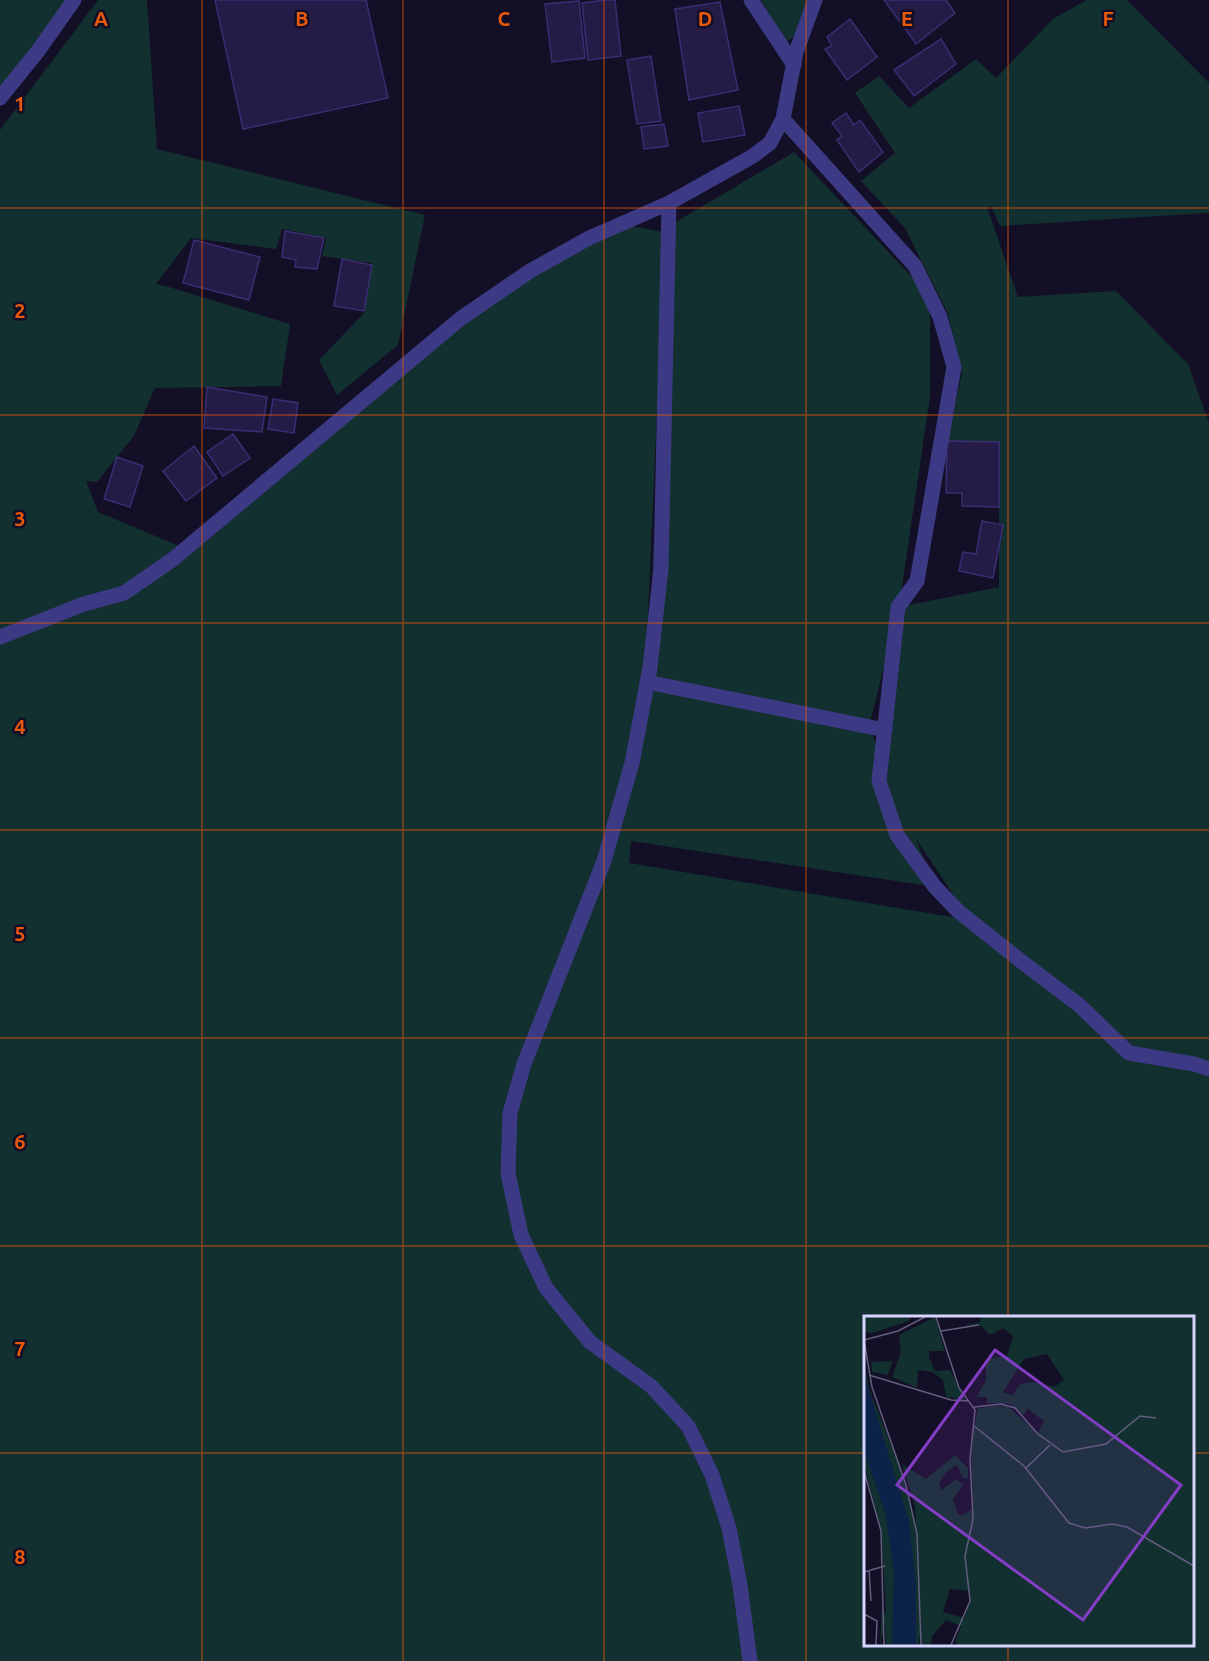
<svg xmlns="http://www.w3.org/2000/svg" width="1209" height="1661" font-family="Ubuntu,sans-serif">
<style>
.green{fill:#12302f;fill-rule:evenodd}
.building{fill:#241b47;stroke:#3b2d73;stroke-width:1.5}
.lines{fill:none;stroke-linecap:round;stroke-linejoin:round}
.minor{stroke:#3d3a85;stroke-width:15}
.grid{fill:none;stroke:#e8590c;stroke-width:1.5;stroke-opacity:0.55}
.inset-road{fill:none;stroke:#625e7d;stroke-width:1.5}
.view{fill:#843dc5;fill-opacity:0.15;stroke:#843dc5;stroke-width:3}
.inset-edge{fill:none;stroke:#d9d4ff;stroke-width:3}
.grid-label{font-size:20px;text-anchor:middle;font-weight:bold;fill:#e8590c;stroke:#130f26;stroke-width:5;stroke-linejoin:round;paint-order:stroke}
</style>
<rect width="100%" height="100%" fill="#130f26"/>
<!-- green -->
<g class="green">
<polygon points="0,0 74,0 0,89"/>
<path d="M98,0h49l10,149 268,66 -27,130 -61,50 -18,-35 45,-47 8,-50 -50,-7 4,-18 -44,-9 -6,20 -85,-11 -35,46 13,3 121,37 -9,62 -126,2 -21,48 -37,46 -11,-1 12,31 86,36 259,-208 116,-81 71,-33 35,6 -20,451 2,-1 22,-456 125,-74 136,144v101l-31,210 100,-20v-145l-52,-1 15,-68 -14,-59 -43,-86 -44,-47 34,-28 -40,-60 24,-17 30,32 67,-49 20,19 58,-60 33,-18h40l82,83v130l-209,13 -9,-20 -4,1 31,90 98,-6 72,73 21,59v1238h-1209v-1531zM897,614l-16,141 -12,-28zM915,837l55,83 -341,-57 2,-22 304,46zM866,1318h326v326h-326z"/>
<polygon points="761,0 815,0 800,33 786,42"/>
</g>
<!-- building -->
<g class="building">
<polygon points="215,0 366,0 388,98 243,129"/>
<polygon points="606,0 615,0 621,56 588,60 582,3"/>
<polygon points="884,0 946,0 955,13 916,44"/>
<polygon points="579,1 585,58 552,62 545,4"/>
<polygon points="720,2 738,90 689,100 675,9"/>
<polygon points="850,19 877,57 847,80 825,49 832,46 827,37"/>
<polygon points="941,39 956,64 914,96 894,70"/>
<polygon points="651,56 661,121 637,124 627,60"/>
<polygon points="739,106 745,135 703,142 698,113"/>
<polygon points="846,113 854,125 860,120 883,152 859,172 837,140 842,136 832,123"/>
<polygon points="664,124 668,146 644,149 641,127"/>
<polygon points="285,231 324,238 317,269 295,267 296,260 282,257"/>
<polygon points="194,240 260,257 249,300 183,283"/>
<polygon points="342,259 372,265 364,311 334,306"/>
<polygon points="207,387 267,397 262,432 204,428"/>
<polygon points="273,399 298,403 294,433 268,429"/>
<polygon points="233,434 250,458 223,476 207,452"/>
<polygon points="947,441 999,442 999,507 962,506 962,493 946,493"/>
<polygon points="194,446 217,478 186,501 163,471"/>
<polygon points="117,457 143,466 130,507 104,499"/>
<polygon points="982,521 1003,525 993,578 959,571 963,552 976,554"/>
</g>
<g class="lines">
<!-- minor -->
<g class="minor">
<polyline points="751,0 794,65"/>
<polyline points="0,98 38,51 74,0"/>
<polyline points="783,119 915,266 940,317 954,367 917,581 898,607 879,781 897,835 935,887 958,911 1026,965 1079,1005 1129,1053 1194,1064 1209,1069"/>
<polyline points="669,203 661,569 650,668 632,763 604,861 524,1064 510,1113 508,1173 521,1235 546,1288 590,1342 651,1386 688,1426 712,1475 729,1528 740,1585 750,1661"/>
<polyline points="0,637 84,604 124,593 172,560 460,319 530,271 589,238 669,203 753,156 770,143 783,119 796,52 815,0"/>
<polyline points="647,682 885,730"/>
</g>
</g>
<!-- grid -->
<path class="grid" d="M202,0v1661M403,0v1661M604,0v1661M806,0v1661M1008,0v1318M0,208h1209M0,415h1209M0,623h1209M0,830h1209M0,1038h1209M0,1246h1209M0,1453h866M1192,1453h17M1008,1644v17"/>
<!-- overview -->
<g transform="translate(864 1316)">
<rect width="330" height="330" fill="#130f26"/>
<path d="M0,1h47l-2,4 -37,12 -7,-1zM71,1l10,34h-16v6l6,14 15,-1 15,30 -19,-3 -3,-17 -11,-8 -14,-2 -1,18 -25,-11 9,-25 -2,-17zM117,1h213v328h-235l-4,-3 6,-16 -15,-6 -14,16 -1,9h-10v-25l-2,25h-33l-1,-22 -5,22 2,-37 3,7 1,-5 -5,-79 -17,-67v-104l5,28 34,88 13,53 -1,-23 -13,-42 24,15 29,-24 13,13v11l-5,-1 -6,-13 -11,7 -7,11 2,7 16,-11 6,6 -10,14 5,15 4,1 11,-6 -2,-66 7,-35 28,-3 32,28 6,-12 -16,-12 -5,6 -14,-11 -22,-1v-6h-10l9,-17v-21l21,-3 6,-20 -10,-8 -13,7 -9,-9h-16l15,-4zM183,38l17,26 -10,7 -20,-5 -14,2 -7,11 -10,-3 21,-33zM86,273l19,2 1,10 -6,17 -21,-6zM29,45l-5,14 -16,-3 -1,-10z" fill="#12302f" fill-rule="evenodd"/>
<path d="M0,58l45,147 7,62v62h-24l2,-72 -8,-57 -22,-66z" fill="#0c2248"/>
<path class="inset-road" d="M72,1l23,71 16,22 -5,49 3,60 -8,37 5,45 -19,44M77,15l38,-6M0,24l8,47 34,98 11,49 4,111M0,24l34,-9 27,-14M5,59l82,25 18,1M110,91l27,-3 14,4 23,26 25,18 43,-8 34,-28 16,2M110,110l50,40 45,57 16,5 27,-4 15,3 67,39M162,152l24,-23M0,155l17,60 3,114M5,254l2,31M0,256l21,-6M0,298l13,7 -1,24"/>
<path class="view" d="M131,34l186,135 -98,135 -186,-135z"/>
<rect width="330" height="330" class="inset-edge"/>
</g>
<g class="grid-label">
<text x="101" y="26">A</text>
<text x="302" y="26">B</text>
<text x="504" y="26">C</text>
<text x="705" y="26">D</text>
<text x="907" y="26">E</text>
<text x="1108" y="26">F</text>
<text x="20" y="111">1</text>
<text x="20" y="318">2</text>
<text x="20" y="526">3</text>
<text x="20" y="734">4</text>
<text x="20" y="941">5</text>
<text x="20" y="1149">6</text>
<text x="20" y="1356">7</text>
<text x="20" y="1564">8</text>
</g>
</svg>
